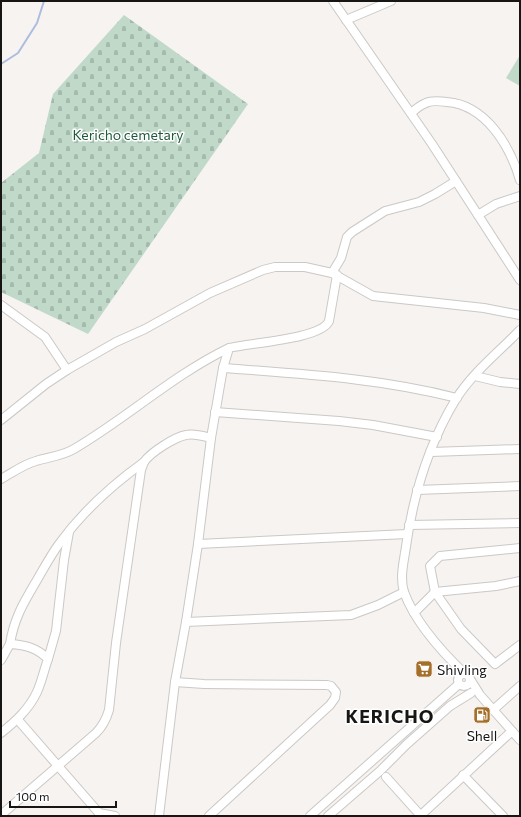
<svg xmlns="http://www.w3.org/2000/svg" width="521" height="817" font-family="Commissioner,sans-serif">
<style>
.cemetery{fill:url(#cemetery-stones)}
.garden{fill:#c0d9c9}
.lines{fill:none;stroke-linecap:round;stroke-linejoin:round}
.stream{stroke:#acbedc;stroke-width:2}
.minor-casing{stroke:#cbc8c6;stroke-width:10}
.minor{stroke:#fff;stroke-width:8}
.labels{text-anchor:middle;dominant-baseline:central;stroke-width:3;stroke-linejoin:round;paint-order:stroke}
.park-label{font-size:14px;fill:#205a3d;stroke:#fff}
.poi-label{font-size:14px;fill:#171615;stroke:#fff;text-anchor:start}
.district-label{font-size:18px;font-weight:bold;letter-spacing:1px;fill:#171615;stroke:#fff}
</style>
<defs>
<pattern id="cemetery-stones" width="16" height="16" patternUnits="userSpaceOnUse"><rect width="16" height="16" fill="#c0d9c9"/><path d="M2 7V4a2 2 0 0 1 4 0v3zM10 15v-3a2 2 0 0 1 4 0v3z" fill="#a4baac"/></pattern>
</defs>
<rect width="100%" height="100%" fill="#f6f3f1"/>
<!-- cemetery -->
<polygon class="cemetery" points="124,15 248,104 88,334 1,292 1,183 39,153 53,94"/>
<!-- garden -->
<polygon class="garden" points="520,55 520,86 506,78"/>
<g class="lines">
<!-- stream -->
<polyline class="stream" points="1,64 18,53 37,23 44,1"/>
<defs>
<g id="minor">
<polyline points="333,1 432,144 520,280"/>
<polyline points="346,20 391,1"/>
<path d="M411,113c4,-3 9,-8 15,-10 6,-3 14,-2 21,-1 39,3 63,44 73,78"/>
<polyline points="478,215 496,204 520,196"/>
<polyline points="332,273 341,258 347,237 352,232 385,211 419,202 435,194 456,181"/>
<polyline points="1,305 45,337 67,370"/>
<path d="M223,368c79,6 157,10 234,30"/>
<polyline points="475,376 500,382 520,384"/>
<polyline points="215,412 339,421 373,425 437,437"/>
<polyline points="1,420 46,384 67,370 116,342 145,329 210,293 263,270 275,267 305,267 332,273 373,296 484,308 520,315"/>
<path d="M211,438l12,-70 6,-20c19,-5 93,-9 100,-27l8,-46"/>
<polyline points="431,452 520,449"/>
<path d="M1,479c11,-6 23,-15 35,-18 13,-4 26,-5 38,-12 53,-31 99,-74 155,-101"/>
<polyline points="417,490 520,486"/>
<polyline points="409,525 520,523"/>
<polyline points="198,544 407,534"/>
<polyline points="520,548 440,556 430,566 435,592 461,629 495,664 520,645"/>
<polyline points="414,613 435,592 496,586 520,581"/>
<polyline points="186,622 351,615 378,605 404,592"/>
<path d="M10,644c4,-26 14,-42 27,-64 7,-12 14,-25 22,-36 24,-33 53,-59 85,-82"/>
<polyline points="48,659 56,631 64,560 69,532"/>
<path d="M1,660l9,-16c16,1 27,4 38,15 -4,11 -6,22 -11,33 -8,17 -21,29 -36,41"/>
<circle cx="464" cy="680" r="6"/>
<path d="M465,674c-23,-22 -50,-52 -61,-82 -4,-13 -1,-27 1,-39 7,-53 23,-108 51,-154 17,-27 43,-47 64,-69"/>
<polyline points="470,679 480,695 520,740"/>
<polyline points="175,682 204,684 327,685 331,686 336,692 335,698 330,705 209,816"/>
<polyline points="493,710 520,686"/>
<polyline points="18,720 99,813 115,816"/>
<polyline points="463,775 503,816"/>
<polyline points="386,777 421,816"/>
<path d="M1,815l95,-82c7,-7 10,-13 13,-23l7,-67 25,-173c1,-2 2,-6 3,-8 7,-10 31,-25 42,-27 8,-2 17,1 25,3l-13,106 -12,78 -11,60 -16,134"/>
<polyline points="310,816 459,684"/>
<polyline points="328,816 380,771 407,744 450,706 471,693"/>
<polyline points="420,816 512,731"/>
</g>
</defs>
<!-- minor casing -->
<use href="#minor" class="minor-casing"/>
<!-- minor -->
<use href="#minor" class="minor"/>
</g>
<!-- icons -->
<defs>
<symbol id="supermarket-square" viewBox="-11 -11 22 22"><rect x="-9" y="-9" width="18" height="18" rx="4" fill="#a56f2a" stroke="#fff"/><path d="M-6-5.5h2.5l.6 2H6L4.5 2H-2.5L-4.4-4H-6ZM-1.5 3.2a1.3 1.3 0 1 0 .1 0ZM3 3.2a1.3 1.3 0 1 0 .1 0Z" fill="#fff"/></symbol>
<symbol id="fuel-square" viewBox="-11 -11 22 22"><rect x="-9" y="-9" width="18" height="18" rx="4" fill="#a56f2a" stroke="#fff"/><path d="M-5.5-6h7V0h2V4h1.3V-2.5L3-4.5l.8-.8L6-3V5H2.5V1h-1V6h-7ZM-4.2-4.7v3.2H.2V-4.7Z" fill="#fff"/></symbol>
</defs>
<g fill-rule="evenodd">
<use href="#supermarket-square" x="414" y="659" width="20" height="20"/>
<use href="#fuel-square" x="472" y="705" width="20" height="20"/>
</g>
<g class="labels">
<!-- park labels -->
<g class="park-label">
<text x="128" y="134">Kericho cemetary</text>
</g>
<!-- poi labels -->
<g class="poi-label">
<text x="437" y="669">Shivling</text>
<text x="482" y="735" text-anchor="middle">Shell</text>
</g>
<!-- district labels -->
<g class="district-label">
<text x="390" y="716">KERICHO</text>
</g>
</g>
<!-- border -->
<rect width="521" height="817" fill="none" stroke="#171615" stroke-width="4"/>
<!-- scale -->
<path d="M10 801v6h106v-6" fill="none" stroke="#171615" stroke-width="2"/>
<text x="16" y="801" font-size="12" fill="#171615" stroke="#ffffff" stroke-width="3" paint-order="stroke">100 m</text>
</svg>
